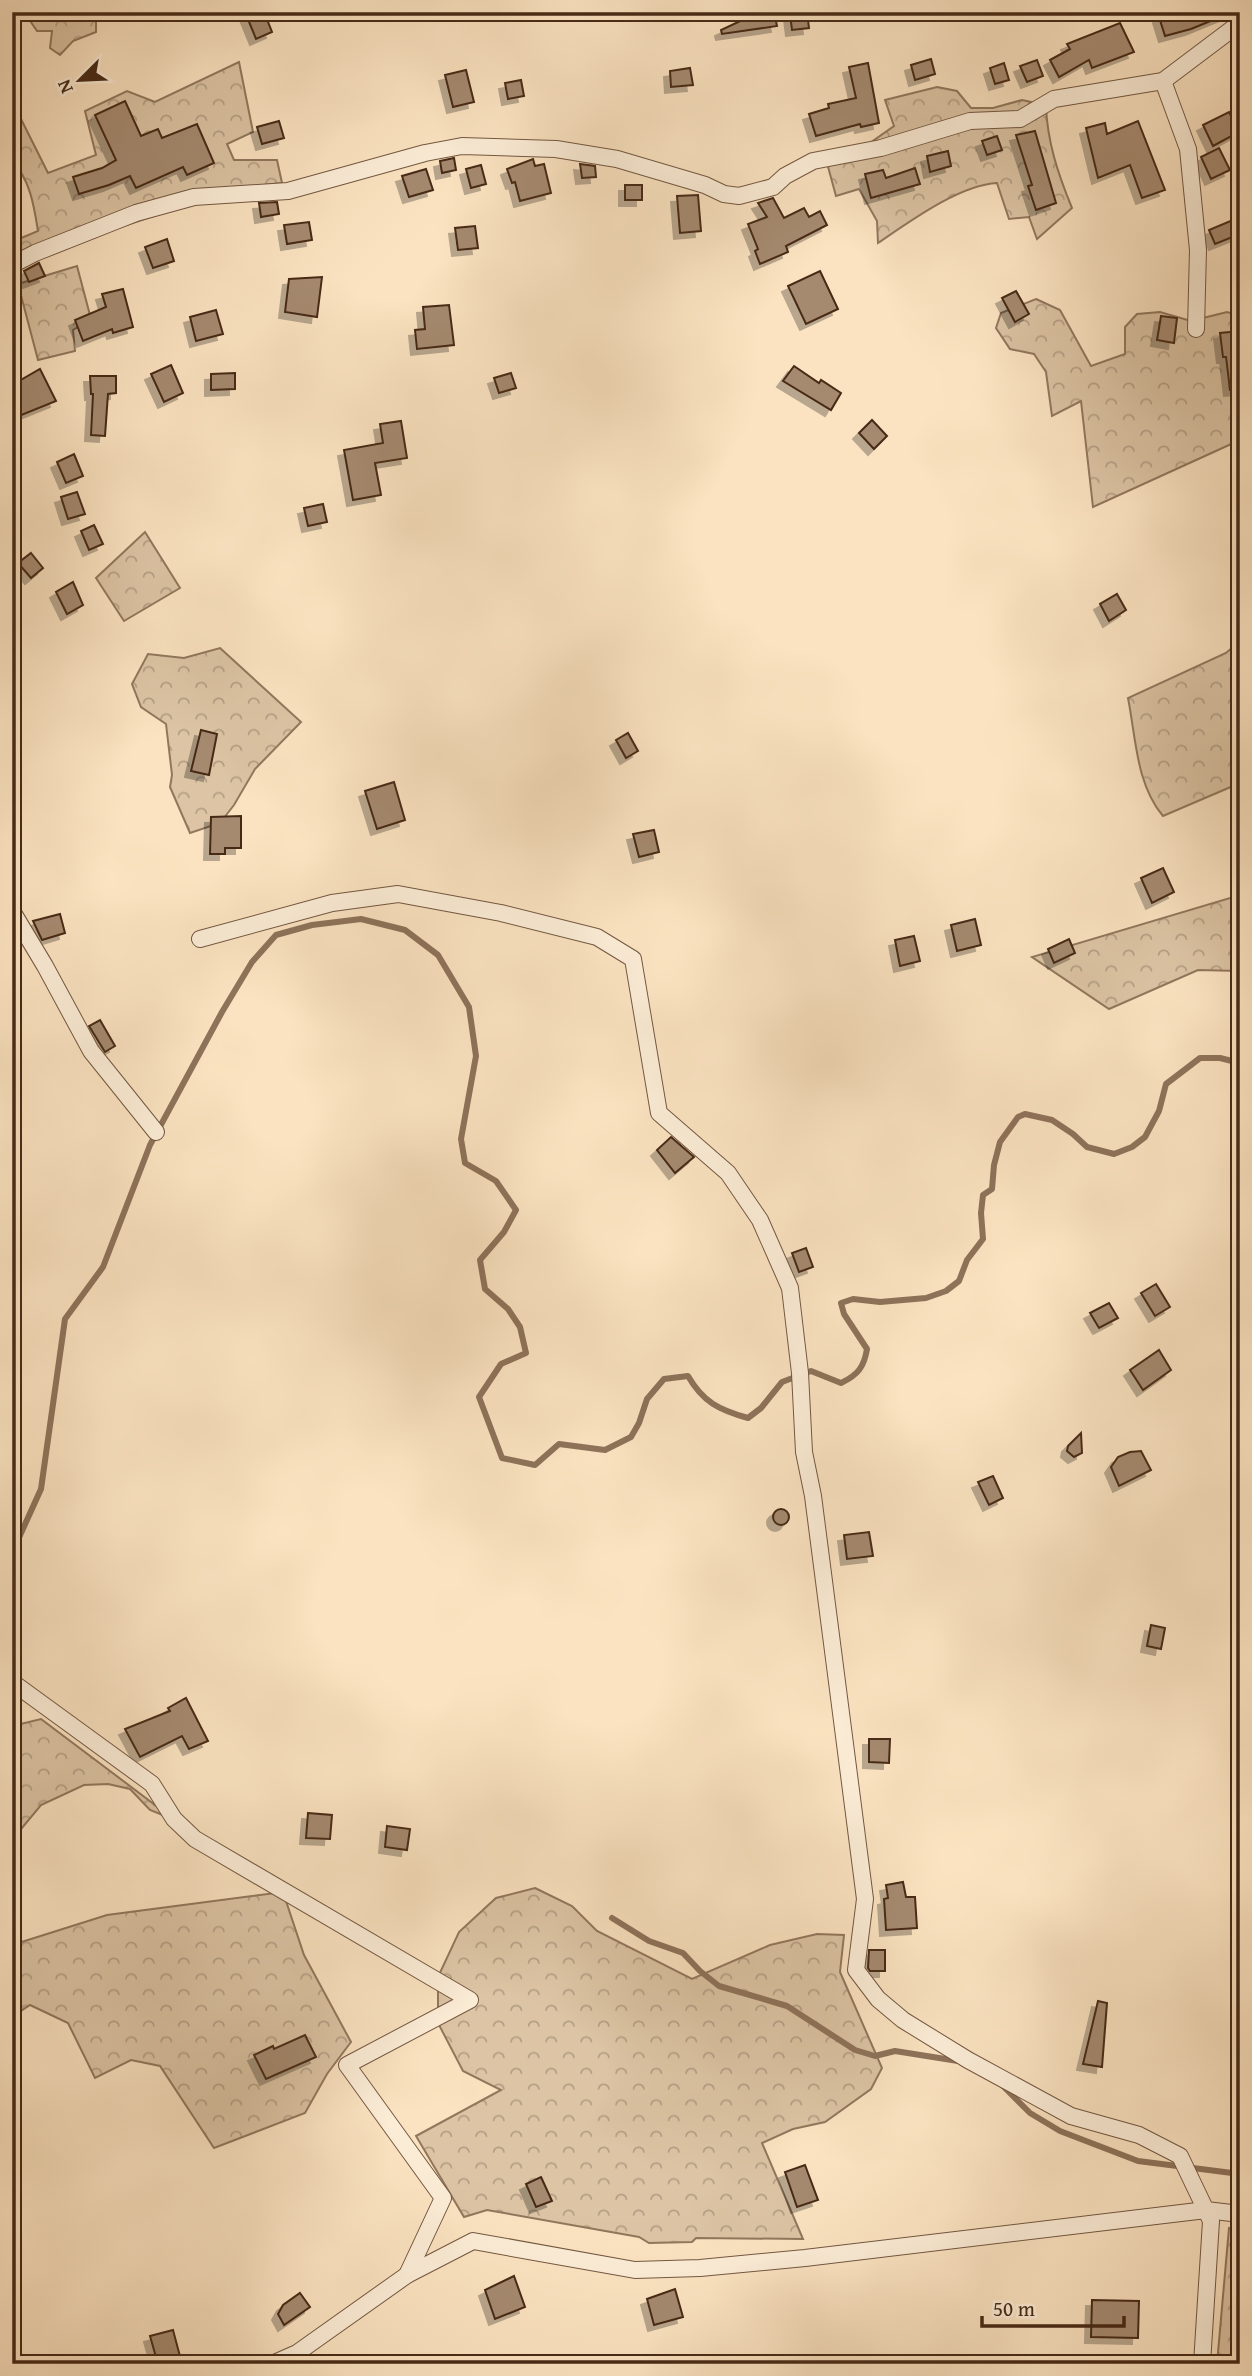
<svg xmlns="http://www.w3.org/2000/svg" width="1252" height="2376" font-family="'Gentium Book Plus',serif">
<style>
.forest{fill:url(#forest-crowns);stroke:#92775d;stroke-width:2}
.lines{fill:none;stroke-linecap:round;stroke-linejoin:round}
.stream{stroke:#8e735a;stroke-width:6}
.building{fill:#a58a6f;stroke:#472a16;stroke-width:2;filter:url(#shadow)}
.street-casing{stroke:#745841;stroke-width:18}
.street{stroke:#fcedd7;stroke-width:16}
</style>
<defs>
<pattern id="forest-crowns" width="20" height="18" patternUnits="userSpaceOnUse" patternTransform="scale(1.75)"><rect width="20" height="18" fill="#dcc4a4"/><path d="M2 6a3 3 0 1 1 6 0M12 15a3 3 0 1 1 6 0" fill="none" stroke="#b49f85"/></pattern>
<filter id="shadow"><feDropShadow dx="-6" dy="6" stdDeviation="0" flood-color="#0004"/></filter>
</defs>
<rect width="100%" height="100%" fill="#fbe3c1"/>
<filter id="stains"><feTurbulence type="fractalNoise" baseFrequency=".00286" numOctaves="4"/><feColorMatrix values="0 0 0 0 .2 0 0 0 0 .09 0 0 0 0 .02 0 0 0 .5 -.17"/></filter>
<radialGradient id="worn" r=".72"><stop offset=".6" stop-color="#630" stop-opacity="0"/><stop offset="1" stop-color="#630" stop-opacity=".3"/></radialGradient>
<!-- forest -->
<g class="forest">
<polygon points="24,12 96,12 96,32 73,41 60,55 50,48 52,31 37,31"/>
<path d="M239,62l14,70 -26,12 7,16h43l5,23 -46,5 -224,76v-22l26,-11c-4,-25 -8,-52 -26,-70v-60l36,72 48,-18 -11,-44 42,-20 28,11z"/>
<path d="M937,87l20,4 14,17h22l29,-8 24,5c1,36 12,69 26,103l-35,31 -8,-22 -20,2 -12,-36c-38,2 -88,39 -119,60l-1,-22 -18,-32 -23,7 -9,-33 40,-18 27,-19 -9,-26z"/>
<polygon points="77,266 91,319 73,330 75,351 38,360 18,284"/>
<polygon points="1036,299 1060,310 1091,366 1125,354 1125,327 1137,314 1160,312 1191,321 1227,312 1240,316 1240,440 1093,507 1081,401 1052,416 1046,372 1034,354 1010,349 996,328 1001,313"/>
<polygon points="145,532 180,588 124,621 96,578"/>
<path d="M1240,641v142l-77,33c-27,-32 -27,-78 -35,-118l98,-45z"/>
<polygon points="220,648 301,722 255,769 234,805 220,823 190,833 170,787 172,775 166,724 141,707 132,684 148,654 184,658"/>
<polygon points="1240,895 1240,971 1198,970 1109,1009 1032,957"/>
<polygon points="41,1719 175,1820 150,1810 130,1789 108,1784 84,1785 41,1805 12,1840 12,1726"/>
<polygon points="535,1888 572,1906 597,1931 692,1979 770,1945 817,1934 844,1935 840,1972 882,2068 871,2089 825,2122 793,2129 762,2143 803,2239 696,2238 692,2242 649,2243 639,2237 487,2210 464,2217 416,2136 501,2090 463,2071 438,2023 438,1977 459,1932 496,1898"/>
<polygon points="283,1892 304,1955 351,2042 327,2074 305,2113 214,2148 160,2066 131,2060 95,2078 68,2023 30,2005 12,2017 12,1945 107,1915"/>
<polygon points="1229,2228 1240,2230 1240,2364 1217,2364"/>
</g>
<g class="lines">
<!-- stream -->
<g class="stream">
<path d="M12,1553l29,-64 24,-170 38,-52 47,-122 72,-133 30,-50 24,-27 36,-10 49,-6 44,11 33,25 31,52 7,49 -15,83 4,24 31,18 20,29 -12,22 -24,28 5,29 23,20 12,18 6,26 -25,11 -22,33 23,61 33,7 24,-21 46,6 26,-13 8,-14 8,-24 17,-20 24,-3c15,26 31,34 60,42l13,-10 21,-26 29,-11 30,12c17,-8 23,-16 26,-34l-23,-35 -3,-11 12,-4 27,3 46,-4 20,-7 13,-10 8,-21 16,-21 -2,-26 2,-18 9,-6 2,-24 6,-23 18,-25 7,-3 27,6 21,14 14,13 27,7 18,-7 13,-10 14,-26 7,-27 21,-16 13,-10h20l20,5"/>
<polyline points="612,1918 649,1941 683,1953 700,1971 719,1986 787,2006 855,2050 875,2056 895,2051 958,2061"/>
<polyline points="1001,2084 1030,2113 1060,2131 1138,2161 1240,2174"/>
</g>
</g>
<!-- building -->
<g class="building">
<polygon points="245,12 264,12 272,32 256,39"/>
<polygon points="753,12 774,12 777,26 722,34 721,30 753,15"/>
<polygon points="807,12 809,28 792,30 790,14"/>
<polygon points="1172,12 1230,12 1230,13 1191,29 1165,36 1159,17"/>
<polygon points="1120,23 1134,52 1092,68 1089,60 1059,77 1050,60 1070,49 1067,44"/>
<polygon points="931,59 935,74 915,80 911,65"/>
<polygon points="1037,60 1043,76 1027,82 1020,66"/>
<polygon points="868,63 879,123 861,127 860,124 816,136 809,114 829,108 828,104 856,98 849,67"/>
<polygon points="1004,63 1009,80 995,84 990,68"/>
<polygon points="690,68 693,85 671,87 670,71"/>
<polygon points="466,70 474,102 453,107 445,75"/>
<polygon points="521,80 524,96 508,99 505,83"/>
<polygon points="125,101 141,136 158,129 162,138 197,124 214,163 187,175 183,167 136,188 130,176 109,185 79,194 73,177 102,168 116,160 95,115"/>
<polygon points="1229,112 1239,132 1213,146 1203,125"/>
<polygon points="279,121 284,138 262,144 257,127"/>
<polygon points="1138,121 1165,190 1142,198 1130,165 1098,178 1086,128 1105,123 1107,134"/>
<polygon points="1035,131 1056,203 1036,210 1028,186 1032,185 1016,135"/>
<polygon points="997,136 1002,150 987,155 982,141"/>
<polygon points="1219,148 1230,170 1211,179 1201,157"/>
<polygon points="948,151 951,166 930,172 927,156"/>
<polygon points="454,158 456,170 442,173 440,161"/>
<polygon points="533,159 535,166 544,164 551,193 520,201 515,182 512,183 507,169"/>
<polygon points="580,164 595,166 596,177 582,178"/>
<polygon points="481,165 486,184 471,188 466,169"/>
<polygon points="915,168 920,184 871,198 865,174 883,170 886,178"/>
<polygon points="426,169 433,190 409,197 402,176"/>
<rect x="625" y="185" width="17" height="15"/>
<polygon points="698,195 701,231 680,233 677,196"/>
<polygon points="773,198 784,218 804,208 809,217 820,211 827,225 786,246 788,252 760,264 755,251 758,249 748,224 767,217 758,203"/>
<polygon points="277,202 279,214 261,217 259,203"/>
<polygon points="1240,217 1240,234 1215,244 1209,230"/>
<polygon points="309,222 312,240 287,244 284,225"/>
<polygon points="475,226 478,248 458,250 455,228"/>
<polygon points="167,239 174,261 153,268 145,247"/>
<polygon points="39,263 45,276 29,282 24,271"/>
<polygon points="820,271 838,309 806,324 788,286"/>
<polygon points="322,277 317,317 285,312 289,279"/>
<polygon points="123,289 133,327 113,333 112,329 83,341 75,320 106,307 102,294"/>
<polygon points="1016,291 1029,314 1015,322 1002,298"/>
<polygon points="449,305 454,345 417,349 415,330 425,329 423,307"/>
<polygon points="216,310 223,334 196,341 190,317"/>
<polygon points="1161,316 1177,318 1174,343 1157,340"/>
<polygon points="1240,331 1240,389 1230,390 1226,357 1223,357 1220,333"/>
<polygon points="171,365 183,393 164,402 151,374"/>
<polygon points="794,366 819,383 821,380 841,393 831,410 783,381"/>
<polygon points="40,369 56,401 19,416 12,400 12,385"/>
<polygon points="235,373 235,389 211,390 211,374"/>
<polygon points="511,373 516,388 499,393 494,378"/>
<polygon points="90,376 116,376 116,393 108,394 105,436 91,435 93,394 91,394"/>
<polygon points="872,420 887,436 874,449 859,433"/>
<polygon points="401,421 407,458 375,463 381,495 353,500 344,450 383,443 380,424"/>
<polygon points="74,454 83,476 66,483 57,462"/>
<polygon points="77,492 85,514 68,519 61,497"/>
<polygon points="323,504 327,522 308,526 304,508"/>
<polygon points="94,525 103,544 89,550 81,531"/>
<polygon points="31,553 43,568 31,578 18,563"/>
<polygon points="73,582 83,605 67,614 56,592"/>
<polygon points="1117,594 1126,610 1109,621 1100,604"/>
<polygon points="201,730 217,734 209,775 191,771"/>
<polygon points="628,733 638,751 626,758 616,740"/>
<polygon points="394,782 405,820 377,829 365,791"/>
<polygon points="241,816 241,848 225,848 225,854 210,854 211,817"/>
<polygon points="654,830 659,852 639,857 633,834"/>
<polygon points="1163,868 1174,892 1152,903 1141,878"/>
<polygon points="60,914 65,933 42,940 33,921"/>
<polygon points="975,919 981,945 957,951 951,925"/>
<polygon points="914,936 920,961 900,966 895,940"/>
<polygon points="1069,939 1075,953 1054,963 1048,949"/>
<polygon points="100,1020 115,1046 105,1052 89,1026"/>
<polygon points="671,1137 694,1157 675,1173 657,1150"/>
<polygon points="806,1248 813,1267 799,1272 792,1253"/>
<polygon points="1156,1284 1170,1307 1155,1316 1141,1293"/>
<polygon points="1109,1303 1118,1318 1099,1328 1090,1313"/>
<polygon points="1159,1350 1171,1370 1143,1390 1130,1370"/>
<polygon points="1081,1433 1082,1453 1074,1457 1067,1451 1068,1446"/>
<polygon points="1141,1451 1151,1470 1119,1486 1111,1467 1118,1457 1130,1452"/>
<polygon points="993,1476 1003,1498 989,1505 978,1482"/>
<circle cx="781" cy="1517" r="8"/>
<polygon points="869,1532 873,1556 847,1559 844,1535"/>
<polygon points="1151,1625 1165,1628 1161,1649 1147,1646"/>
<polygon points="186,1698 208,1741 189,1749 182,1736 140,1757 125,1729 170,1711 168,1708"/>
<polygon points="869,1739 890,1739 889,1763 869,1762"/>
<polygon points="308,1813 332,1815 330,1839 306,1838"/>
<polygon points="387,1826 410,1829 407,1850 385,1847"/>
<polygon points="903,1882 906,1897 915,1897 917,1928 886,1930 884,1899 888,1898 886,1885"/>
<polygon points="869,1950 885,1950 885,1971 870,1971 868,1968"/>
<polygon points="1098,2001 1107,2003 1102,2067 1083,2064"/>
<polygon points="305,2035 316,2057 266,2079 254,2055 273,2046 274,2049"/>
<polygon points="805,2165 818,2200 797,2207 785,2172"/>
<polygon points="541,2177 552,2201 536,2207 526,2184"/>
<polygon points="514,2276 525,2307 495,2319 485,2290"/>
<polygon points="675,2289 683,2317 654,2325 647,2299"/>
<polygon points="300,2293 310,2307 284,2325 278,2314 283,2305"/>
<polygon points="1092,2300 1139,2301 1138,2338 1091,2337"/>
<polygon points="173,2330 182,2364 158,2364 150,2336"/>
</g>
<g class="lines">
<defs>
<g id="street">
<polyline points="1163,81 1188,149 1198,250 1196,329"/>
<polyline points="12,265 35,253 136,213 194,197 288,191 425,153 462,146 556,149 617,159 705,185 724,194 739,196 773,187 785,176 813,161 881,148 970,121 1020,119 1054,99 1163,81 1240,23"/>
<polyline points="12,911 45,966 91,1051 156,1132"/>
<polyline points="200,939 332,903 398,894 501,913 597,937 633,959 659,1113 728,1173 760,1220 790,1288 800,1373 804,1452 813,1496 865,1899 856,1970 878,1999 903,2020 968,2060 1071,2116 1139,2135 1180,2156 1211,2221 1202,2364"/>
<polyline points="12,1682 152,1784 174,1819 195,1839 470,2000 347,2065 443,2198 407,2275"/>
<polyline points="272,2364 297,2353 407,2275 473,2241 635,2270 700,2268 805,2258 1206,2210 1240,2214"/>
</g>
</defs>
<!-- street casing -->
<use href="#street" class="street-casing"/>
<!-- street -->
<use href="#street" class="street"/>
</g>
<!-- margin -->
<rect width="1252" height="2376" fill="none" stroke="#fbe3c1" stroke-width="42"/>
<rect x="14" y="14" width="1224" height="2348" fill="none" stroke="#472a16" stroke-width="3.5"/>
<rect x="21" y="21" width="1210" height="2334" fill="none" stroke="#472a16" stroke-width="2"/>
<!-- north arrow -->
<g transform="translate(80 80) rotate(246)" stroke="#fcedd7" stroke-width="5" paint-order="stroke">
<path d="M0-5L12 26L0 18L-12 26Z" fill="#472a16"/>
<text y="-10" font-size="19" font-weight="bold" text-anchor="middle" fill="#472a16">N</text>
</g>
<!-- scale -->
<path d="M982 2316v10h142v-10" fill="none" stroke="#472a16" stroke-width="3.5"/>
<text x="993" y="2316" font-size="21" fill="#472a16" stroke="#fcedd7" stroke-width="5" paint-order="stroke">50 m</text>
<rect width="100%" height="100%" filter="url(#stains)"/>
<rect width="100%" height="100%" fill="url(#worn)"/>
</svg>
